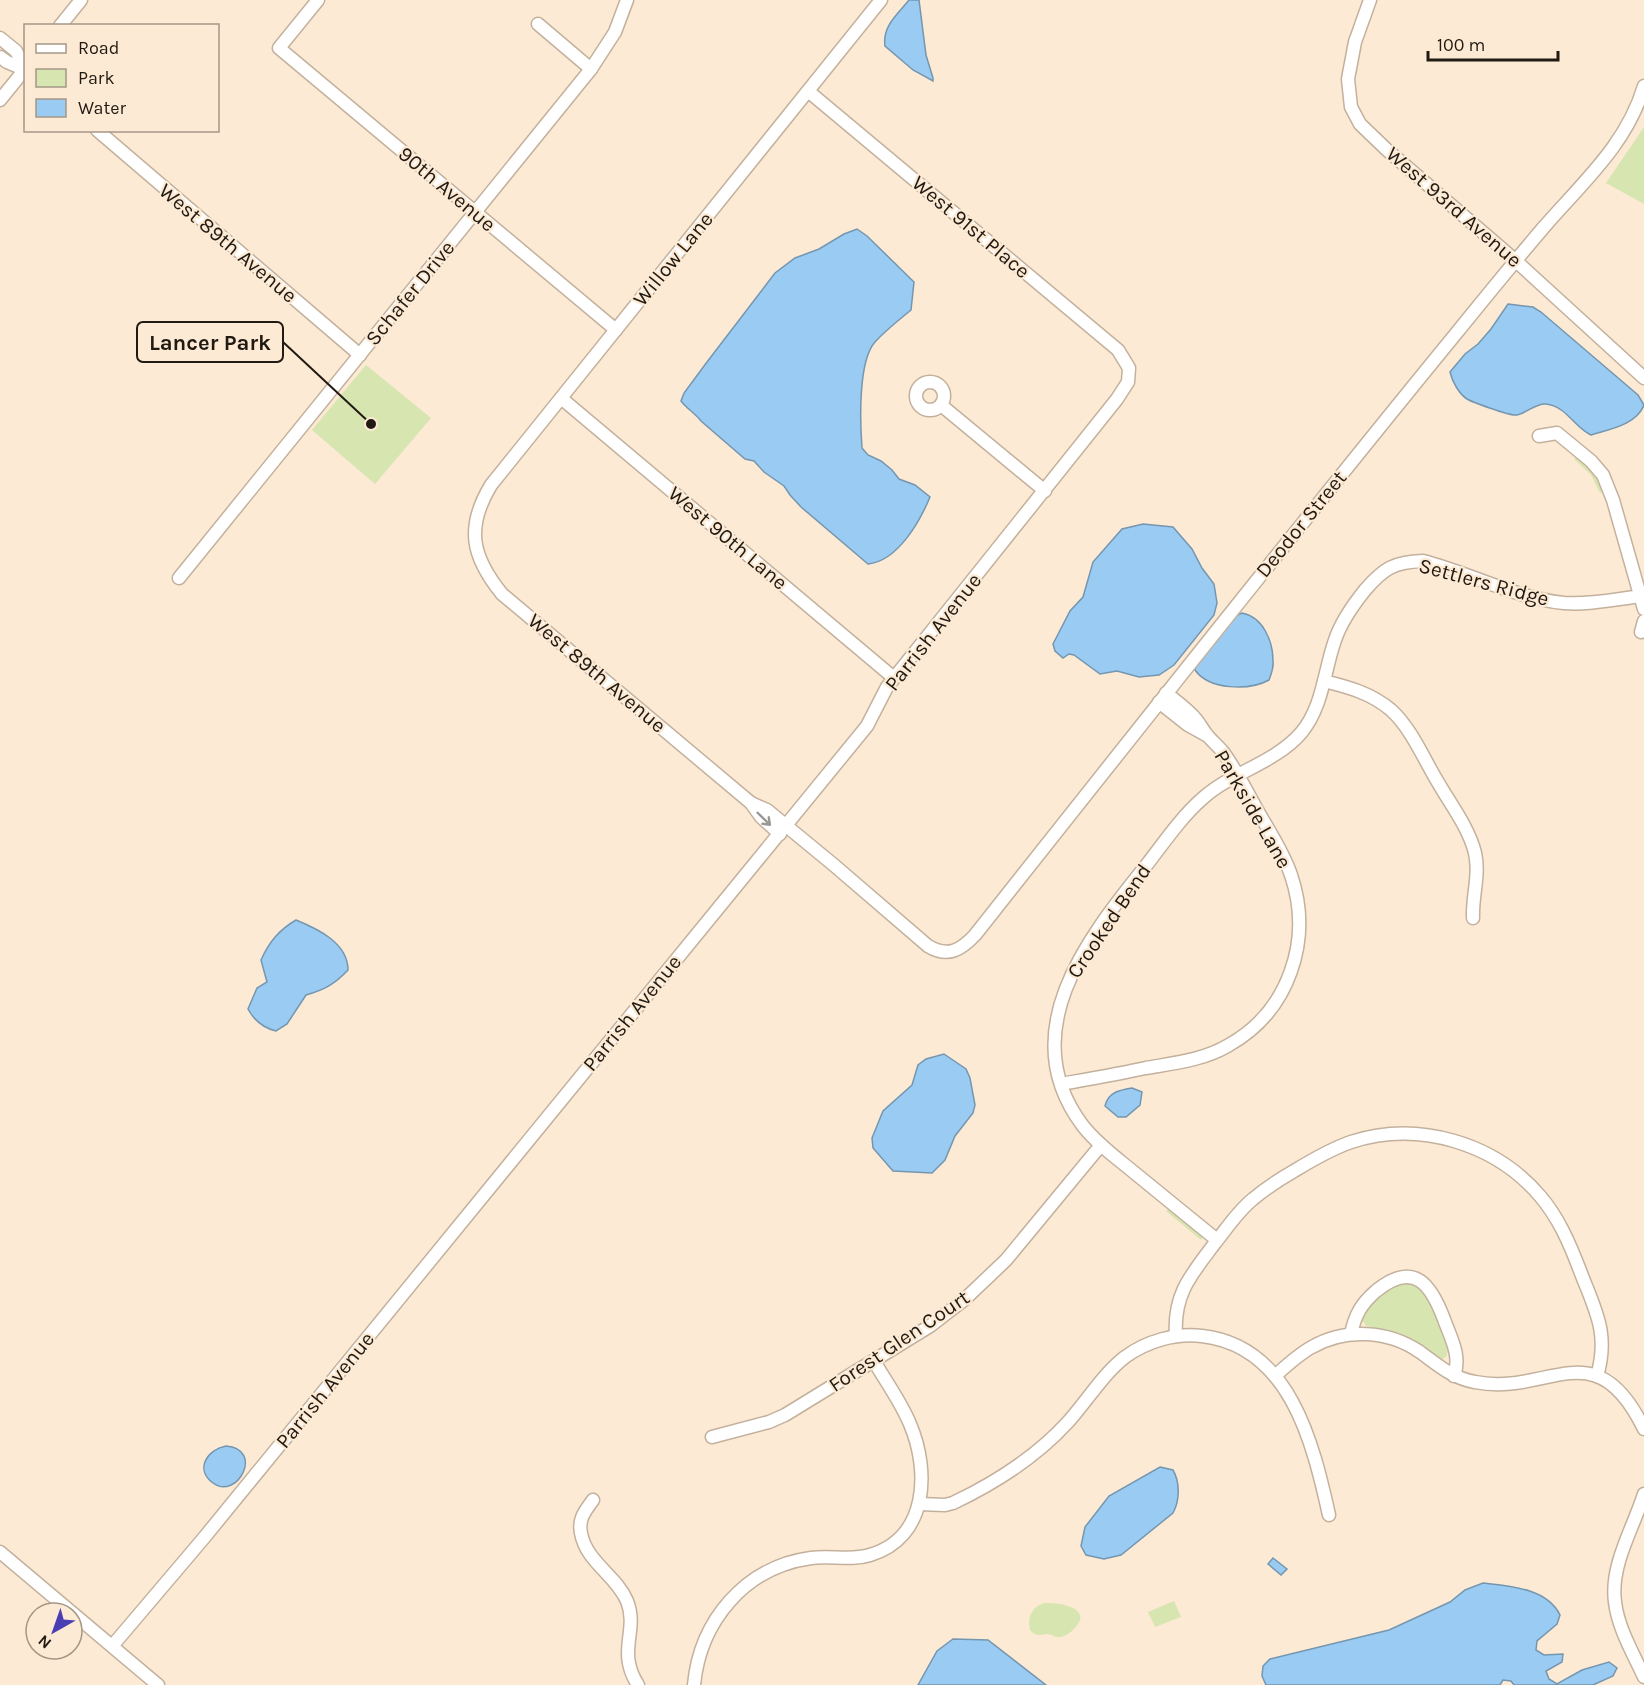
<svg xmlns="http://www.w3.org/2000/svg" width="1644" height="1685" font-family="Karla,sans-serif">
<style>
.green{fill:#d7e5b1}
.water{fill:#9acbf2;stroke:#7596af;stroke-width:1.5}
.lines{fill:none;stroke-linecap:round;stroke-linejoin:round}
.minor-casing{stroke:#c3b19d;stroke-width:15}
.minor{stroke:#fff;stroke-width:12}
.oneway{stroke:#9b9894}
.labels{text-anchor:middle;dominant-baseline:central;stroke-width:4.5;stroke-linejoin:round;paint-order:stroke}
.street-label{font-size:21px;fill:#201a12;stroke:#fdead4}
.leader{fill:none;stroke:#201a12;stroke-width:2}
.callout-dot{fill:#201a12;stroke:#fdead4;stroke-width:2}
.callout{fill:#fdead4;stroke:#201a12;stroke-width:2}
.callout-label{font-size:22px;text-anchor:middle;font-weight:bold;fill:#201a12}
</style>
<rect width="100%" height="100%" fill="#fdead4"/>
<!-- green -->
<g class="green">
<polygon points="1644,127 1644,204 1606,183"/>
<polygon points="366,365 431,418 375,484 312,430"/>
<polygon points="1578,457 1596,476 1603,491 1600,493 1591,475 1574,459"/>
<polygon points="1169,1208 1203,1236 1201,1240 1166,1211"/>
<path d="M1407,1283l16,6 8,13 18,46 -3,9 -4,2 -6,-2 -31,-22 -39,-9 -5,-8c9,-17 26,-33 46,-35z"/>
<polygon points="1174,1601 1181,1617 1155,1627 1148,1612"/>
<path d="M1044,1603c16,-1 52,5 29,27 -3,3 -8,6 -12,7 -5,1 -10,-3 -14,-3 -8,1 -11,3 -17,-4 -3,-13 2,-23 14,-27z"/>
</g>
<!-- water -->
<g class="water">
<path d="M909,0h10l7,55 7,23v3l-20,-11 -28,-24c-3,-20 13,-32 24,-46z"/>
<path d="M857,229l10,7 47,46 -3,28c-12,10 -25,20 -36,32 -17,19 -15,80 -13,106l6,7 13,6 11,9 7,9 16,6 15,12c-10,24 -32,64 -62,67l-67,-57 -11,-12 -6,-9 -20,-14 -10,-11 -9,-2 -44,-38c-6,-8 -14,-12 -20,-20l3,-8 23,-31 68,-89 20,-15 24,-9 25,-15z"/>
<path d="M1508,304l25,3 8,5 97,83 6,10c-8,20 -34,24 -53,30 -16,-7 -25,-29 -45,-31 -11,-1 -20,10 -30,11 -6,1 -44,-13 -49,-16 -8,-5 -15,-18 -17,-27l15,-18 13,-10 13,-15z"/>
<polygon points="1143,524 1173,527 1192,549 1202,568 1214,584 1217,603 1214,615 1174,665 1159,675 1139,677 1117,671 1100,674 1074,655 1069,654 1063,658 1055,651 1053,644 1070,611 1083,597 1093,562 1122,529"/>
<path d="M1242,613c21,4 31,28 31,48 1,7 -2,13 -4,19 -20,11 -60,10 -74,-10v-5l40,-49z"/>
<path d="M296,920c22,9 52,23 52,50 -13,14 -24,20 -42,25l-19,29 -11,7c-13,-3 -22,-11 -28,-22l9,-21 10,-6 -6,-22c8,-18 18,-30 35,-40z"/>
<polygon points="944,1054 966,1069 970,1078 975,1105 973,1113 955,1136 945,1160 932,1173 893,1171 873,1148 872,1138 883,1111 912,1085 918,1065 926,1059"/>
<path d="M1132,1088l10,4 -2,13 -14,12h-8l-13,-11c3,-14 15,-16 27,-18z"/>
<path d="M226,1446c39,3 11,55 -13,37 -19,-14 -5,-34 13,-37z"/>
<path d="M1160,1467l13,3c7,12 7,30 0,43l-52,42 -17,4 -18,-4 -5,-9 4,-19 24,-31z"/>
<polygon points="1273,1558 1287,1569 1281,1575 1268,1564"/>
<path d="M1483,1583c26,3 64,5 77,32l-3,9 -20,17 -1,9 8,5 19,-1 -1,8 -16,9 3,8 8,5 25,-14 27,-8 8,6 -4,8 -20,9h-79l-3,-4 -8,-1 -3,5h-234l-4,-9 1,-10 7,-7 119,-29 61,-28 15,-12z"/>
<polygon points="953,1639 988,1640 1046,1685 918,1685 937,1651"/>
</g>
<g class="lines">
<defs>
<g id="minor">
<polyline points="318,0 279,48 616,330"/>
<polyline points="1370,0 1355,42 1348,79 1351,107 1360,124 1386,149 1516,261 1644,378"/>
<polyline points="538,24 591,69"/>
<polyline points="60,26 81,0"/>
<polyline points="0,38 16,51 25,69"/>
<polyline points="0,57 7,62 26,70"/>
<polyline points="0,100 26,68"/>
<polyline points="97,130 360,355"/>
<circle cx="930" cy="396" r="14"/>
<polyline points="561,398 894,678"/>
<polyline points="941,405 1045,491"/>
<polyline points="1539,436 1557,433 1591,461 1603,475 1613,500 1644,609"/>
<polyline points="179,578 591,69 615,32 627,0"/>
<polyline points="1641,632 1644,621"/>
<path d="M1324,681c24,6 47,12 67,29 21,19 33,50 48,74 12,21 30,44 36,69 5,22 -3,43 -2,65"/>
<polyline points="1159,702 1188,725 1206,735"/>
<path d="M751,803l-249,-209c-30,-37 -37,-66 -11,-109l390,-485"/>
<path d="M780,834l-19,-17 -10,-14 16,7 68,56 93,80c20,12 33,4 47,-11 159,-201 317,-401 479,-599 30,-37 60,-74 90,-109 39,-45 83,-83 100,-141"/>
<path d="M1061,1084c28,-5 57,-10 85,-16 29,-5 58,-8 83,-23 60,-34 84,-105 62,-170 -7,-21 -20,-41 -31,-60 -12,-21 -23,-44 -37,-63 -5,-6 -11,-11 -16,-17 -5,-6 -8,-13 -13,-18 -8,-9 -18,-16 -28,-24"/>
<path d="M1217,1240c-27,-22 -54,-44 -81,-66 -18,-15 -38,-29 -53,-48 -70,-92 3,-186 62,-259 18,-23 36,-50 58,-69 29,-26 72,-35 98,-65 22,-26 23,-62 34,-93 6,-18 18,-35 30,-50 19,-22 29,-28 58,-29 47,12 92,37 141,42 26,2 52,-4 78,-7"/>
<path d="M1351,1334c4,-19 10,-30 25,-43 39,-32 56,-5 69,31 7,18 16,35 9,54"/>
<path d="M1176,1336c-3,-42 15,-61 39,-93 12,-15 23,-32 38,-44 13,-11 27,-20 41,-28 18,-11 37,-22 57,-29 67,-22 144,1 189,54 18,21 29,46 39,72 15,40 31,64 18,108"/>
<path d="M1276,1375c11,-10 23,-21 36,-28 33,-19 76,-17 108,5 18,13 32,26 55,30 73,15 120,-54 169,47"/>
<polyline points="712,1437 769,1422 785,1415 930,1326 965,1299 1006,1260 1101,1145"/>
<path d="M1644,1494c-11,35 -34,71 -29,108 3,26 18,51 29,75"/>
<path d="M593,1500c-8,11 -15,19 -12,33 5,29 35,42 46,68 12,30 -11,50 11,84"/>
<path d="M919,1504l26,1 8,-2c42,-20 84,-47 115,-81 19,-21 35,-48 57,-65 22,-16 50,-24 77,-21 88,10 111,107 127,179"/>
<polyline points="0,1552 158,1685"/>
<polyline points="113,1645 203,1539 867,726 887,687 1117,399 1128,382 1129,368 1118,350 808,91"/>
<path d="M694,1685c6,-64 51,-118 117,-127 19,-3 40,3 59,-3 58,-17 60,-84 40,-131 -9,-22 -24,-42 -36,-63"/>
</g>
</defs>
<!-- minor casing -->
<use href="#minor" class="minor-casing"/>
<!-- minor -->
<use href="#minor" class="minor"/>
</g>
<!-- one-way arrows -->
<defs><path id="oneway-shaft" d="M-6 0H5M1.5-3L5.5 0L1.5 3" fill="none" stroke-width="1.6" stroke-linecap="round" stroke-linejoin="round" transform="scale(1.5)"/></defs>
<use class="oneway" href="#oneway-shaft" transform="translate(764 819) rotate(44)"/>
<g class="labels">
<!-- street labels -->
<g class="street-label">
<text transform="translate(447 189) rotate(40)">90th Avenue</text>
<text transform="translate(1454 207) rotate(41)">West 93rd Avenue</text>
<text transform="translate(971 227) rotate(40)">West 91st Place</text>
<text transform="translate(228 243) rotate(40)">West 89th Avenue</text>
<text transform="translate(673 259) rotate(-51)">Willow Lane</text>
<text transform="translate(410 293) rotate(-51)">Schafer Drive</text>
<text transform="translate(1301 524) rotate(-51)">Deodor Street</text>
<text transform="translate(728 538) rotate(40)">West 90th Lane</text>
<text transform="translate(1484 582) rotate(15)">Settlers Ridge</text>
<text transform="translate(933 632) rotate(-52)">Parrish Avenue</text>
<text transform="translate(597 673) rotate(40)">West 89th Avenue</text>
<text transform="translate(1253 809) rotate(60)">Parkside Lane</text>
<text transform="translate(1109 921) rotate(-56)">Crooked Bend</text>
<text transform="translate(632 1013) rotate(-51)">Parrish Avenue</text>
<text transform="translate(899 1341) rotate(-34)">Forest Glen Court</text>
<text transform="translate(325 1390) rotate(-51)">Parrish Avenue</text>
</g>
</g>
<!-- callouts -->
<path class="leader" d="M371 424L283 342"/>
<circle class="callout-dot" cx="371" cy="424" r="6"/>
<rect class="callout" x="137" y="322" width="146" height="40" rx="6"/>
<g class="callout-label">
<text x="210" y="350">Lancer Park</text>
</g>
<!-- legend -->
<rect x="24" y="24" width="195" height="108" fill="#fdead4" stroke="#a59786" stroke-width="1.5"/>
<rect x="36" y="44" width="30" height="9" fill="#ffffff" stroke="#a59786" stroke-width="1.5"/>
<text x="78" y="54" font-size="18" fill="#201a12">Road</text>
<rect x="36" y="69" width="30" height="18" fill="#d7e5b1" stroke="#a59786" stroke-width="1.5"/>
<text x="78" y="84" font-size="18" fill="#201a12">Park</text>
<rect x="36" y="99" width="30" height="18" fill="#9acbf2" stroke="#a59786" stroke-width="1.5"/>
<text x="78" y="114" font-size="18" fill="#201a12">Water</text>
<!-- north arrow -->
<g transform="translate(54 1631) rotate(220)"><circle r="28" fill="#fdead4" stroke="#a59786" stroke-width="1.5"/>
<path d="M0-4.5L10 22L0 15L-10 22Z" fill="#4a3eb4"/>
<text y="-9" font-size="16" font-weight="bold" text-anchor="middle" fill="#201a12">N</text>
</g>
<!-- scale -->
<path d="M1428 51v9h130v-9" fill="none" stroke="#201a12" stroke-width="3"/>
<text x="1437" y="51" font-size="18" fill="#201a12" stroke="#fdead4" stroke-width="4.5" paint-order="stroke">100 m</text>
</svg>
